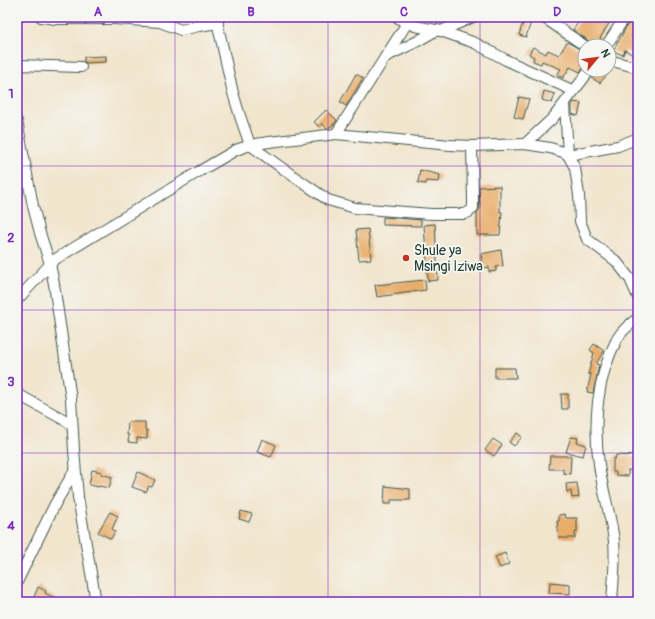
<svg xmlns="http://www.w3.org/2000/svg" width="655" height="619" font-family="Pangolin,sans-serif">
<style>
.building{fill:#e9ad6b}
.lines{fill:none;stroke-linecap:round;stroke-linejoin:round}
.minor-casing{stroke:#3e564b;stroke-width:12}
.path{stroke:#3e564b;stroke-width:1.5;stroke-dasharray:3 3;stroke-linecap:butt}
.minor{stroke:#fff;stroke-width:10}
.grid{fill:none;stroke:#7b2cbf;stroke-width:1;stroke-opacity:0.55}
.poi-dot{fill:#c8321e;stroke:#f6f6f2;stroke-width:1.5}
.labels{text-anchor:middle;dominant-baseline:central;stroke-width:3.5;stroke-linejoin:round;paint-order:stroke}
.poi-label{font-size:14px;fill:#1f3d34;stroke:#f6f6f2;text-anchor:start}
.neatline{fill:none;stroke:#7b2cbf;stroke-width:1.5}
.grid-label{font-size:13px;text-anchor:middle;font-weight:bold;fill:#7b2cbf}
</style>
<rect width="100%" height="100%" fill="#f6f6f2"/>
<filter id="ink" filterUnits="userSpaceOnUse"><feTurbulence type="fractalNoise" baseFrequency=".025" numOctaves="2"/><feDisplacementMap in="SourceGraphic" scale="8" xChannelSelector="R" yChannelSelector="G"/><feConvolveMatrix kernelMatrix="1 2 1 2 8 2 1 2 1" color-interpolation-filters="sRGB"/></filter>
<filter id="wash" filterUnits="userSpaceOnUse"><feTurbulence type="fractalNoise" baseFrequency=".012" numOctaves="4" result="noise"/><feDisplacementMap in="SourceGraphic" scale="16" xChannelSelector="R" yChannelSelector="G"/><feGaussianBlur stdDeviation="0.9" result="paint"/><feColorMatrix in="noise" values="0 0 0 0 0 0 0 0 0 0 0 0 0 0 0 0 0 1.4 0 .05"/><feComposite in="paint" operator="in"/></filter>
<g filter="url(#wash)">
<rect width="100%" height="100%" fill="#f1e5cd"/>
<g id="blocks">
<!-- building -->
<g class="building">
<polygon points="525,17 532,19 526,37 519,35"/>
<polygon points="582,17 613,17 600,38 602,40 600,46 589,41 573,30"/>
<polygon points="631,18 638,20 638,58 625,50 623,55 613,51"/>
<polygon points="567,42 585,52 585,66 580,72 570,67 563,78 557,75 561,69 542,61 541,64 533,61 534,57 529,54 533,47 546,54 548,50 559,55"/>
<polygon points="106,56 106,62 86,63 84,62 84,57"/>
<polygon points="596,70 611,70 600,83 592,78"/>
<polygon points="356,74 363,78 346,106 340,102"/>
<polygon points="544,91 555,94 552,103 542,100"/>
<polygon points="519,97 529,99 523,119 514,117"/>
<polygon points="574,102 581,103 578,116 572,114 572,105"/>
<polygon points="326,110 337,120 334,124 327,129 322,123 319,127 314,122"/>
<polygon points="420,170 440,175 439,182 426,181 426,184 418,183"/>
<polygon points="500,186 500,212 502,212 500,235 477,235 477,213 480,208 479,187"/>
<polygon points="383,217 421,220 421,226 383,225"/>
<polygon points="435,224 438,280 428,281 424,225"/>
<polygon points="368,229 371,259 359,260 356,230"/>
<polygon points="501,250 503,266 496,267 496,271 489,272 489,267 483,268 481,254"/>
<polygon points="425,280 426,290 377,297 375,285"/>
<polygon points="594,344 604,351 596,364 599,365 593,393 587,392 591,374 588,374 594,353 590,350"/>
<polygon points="495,368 515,368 516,378 495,378"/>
<polygon points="561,394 568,394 568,409 562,409"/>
<polygon points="128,422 145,422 145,430 147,430 147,439 137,438 137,443 128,442 129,435 127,435"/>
<polygon points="517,433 522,437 514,446 509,442"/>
<polygon points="571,437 578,438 577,442 586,445 583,456 566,452"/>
<polygon points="262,439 276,445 271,457 257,452"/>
<polygon points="493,439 502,445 494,456 485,450"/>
<polygon points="616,455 636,456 635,466 632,466 632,470 628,470 628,476 616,475 616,472 613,472 613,458 615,459"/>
<polygon points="550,456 571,456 570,474 563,473 563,469 549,469"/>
<polygon points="92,470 102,472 101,474 112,477 109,488 99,486 99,487 89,485"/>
<polygon points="138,472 155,480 152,487 149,486 146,492 132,487"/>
<polygon points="577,483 579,497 572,498 571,491 567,492 566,484"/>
<polygon points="385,486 410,489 410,500 391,500 391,504 384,504"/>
<polygon points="241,511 252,514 249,522 239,519"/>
<polygon points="110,512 118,516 112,529 115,531 111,539 98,532"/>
<polygon points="565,514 566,518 577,518 577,532 575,532 575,538 559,538 557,521 559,521 559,515"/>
<polygon points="505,553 509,564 500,568 495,557"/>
<polygon points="550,582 570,584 570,594 549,593"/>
<polygon points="38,587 46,591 45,593 63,602 32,602"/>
</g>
</g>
</g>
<g filter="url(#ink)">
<use href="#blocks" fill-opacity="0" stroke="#3e564b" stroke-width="1"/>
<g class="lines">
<defs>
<g id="minor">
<polyline points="41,17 56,19 115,19 160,22 181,30 199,26 218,23"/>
<polyline points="216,17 233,93 240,116 250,145 289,173 328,200 355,208 431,214 464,214 469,212 473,208 473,200 472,146"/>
<polyline points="397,17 407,24"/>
<polyline points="543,17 585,46"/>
<polyline points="408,22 415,26 441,31 475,43 506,60 574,91"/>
<polyline points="441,31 473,17"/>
<polyline points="606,46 625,17"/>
<polyline points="385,57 416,42 437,30"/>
<polyline points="609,60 638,68"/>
<polyline points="17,65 81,67"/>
<polyline points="565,104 568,155 618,146 638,138"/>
<polyline points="17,121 33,206 40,233 50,264 54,284 71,399 74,450 78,497 96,602"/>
<polyline points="336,134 411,17"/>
<polyline points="525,144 553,118 590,70"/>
<polyline points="17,300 54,260 198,172 236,150 250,145 269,142 336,134 450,145 472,146 525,144 550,148 563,152 568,155 575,168 579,195 580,221 587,239 616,261 630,279 638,297"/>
<polyline points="17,394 72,424"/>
<polyline points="17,582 55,504 75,470"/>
<path d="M612,602c1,-18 4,-43 2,-61 -3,-26 -12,-51 -15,-77 -6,-42 -2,-87 18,-125 5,-9 13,-15 21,-21"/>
</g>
</defs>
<!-- minor casing -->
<use href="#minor" class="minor-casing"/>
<!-- path -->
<polyline class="path" points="579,17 585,20"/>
<!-- minor -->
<use href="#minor" class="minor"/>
</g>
</g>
<!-- grid -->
<path class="grid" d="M175,17v585M328,17v585M480,17v585M17,166h621M17,310h621M17,453h621"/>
<!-- markers -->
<circle class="poi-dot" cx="406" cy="258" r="4"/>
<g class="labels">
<!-- poi labels -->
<g class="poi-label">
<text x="414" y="250">Shule ya<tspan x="414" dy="16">Msingi Iziwa</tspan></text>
</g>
</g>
<!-- margin -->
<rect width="655" height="619" fill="none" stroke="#f6f6f2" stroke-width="44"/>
<!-- north arrow -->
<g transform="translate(597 58) rotate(61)"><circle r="19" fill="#f6f6f2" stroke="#a0aca6"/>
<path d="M0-3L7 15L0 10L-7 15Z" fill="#c8321e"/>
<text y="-6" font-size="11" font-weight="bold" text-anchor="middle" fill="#1f3d34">N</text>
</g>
<rect x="22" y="22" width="611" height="575" class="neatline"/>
<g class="grid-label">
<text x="98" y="16">A</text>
<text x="251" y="16">B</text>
<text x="404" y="16">C</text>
<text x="557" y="16">D</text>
<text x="11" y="98">1</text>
<text x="11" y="242">2</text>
<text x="11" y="386">3</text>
<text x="11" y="530">4</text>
</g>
</svg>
